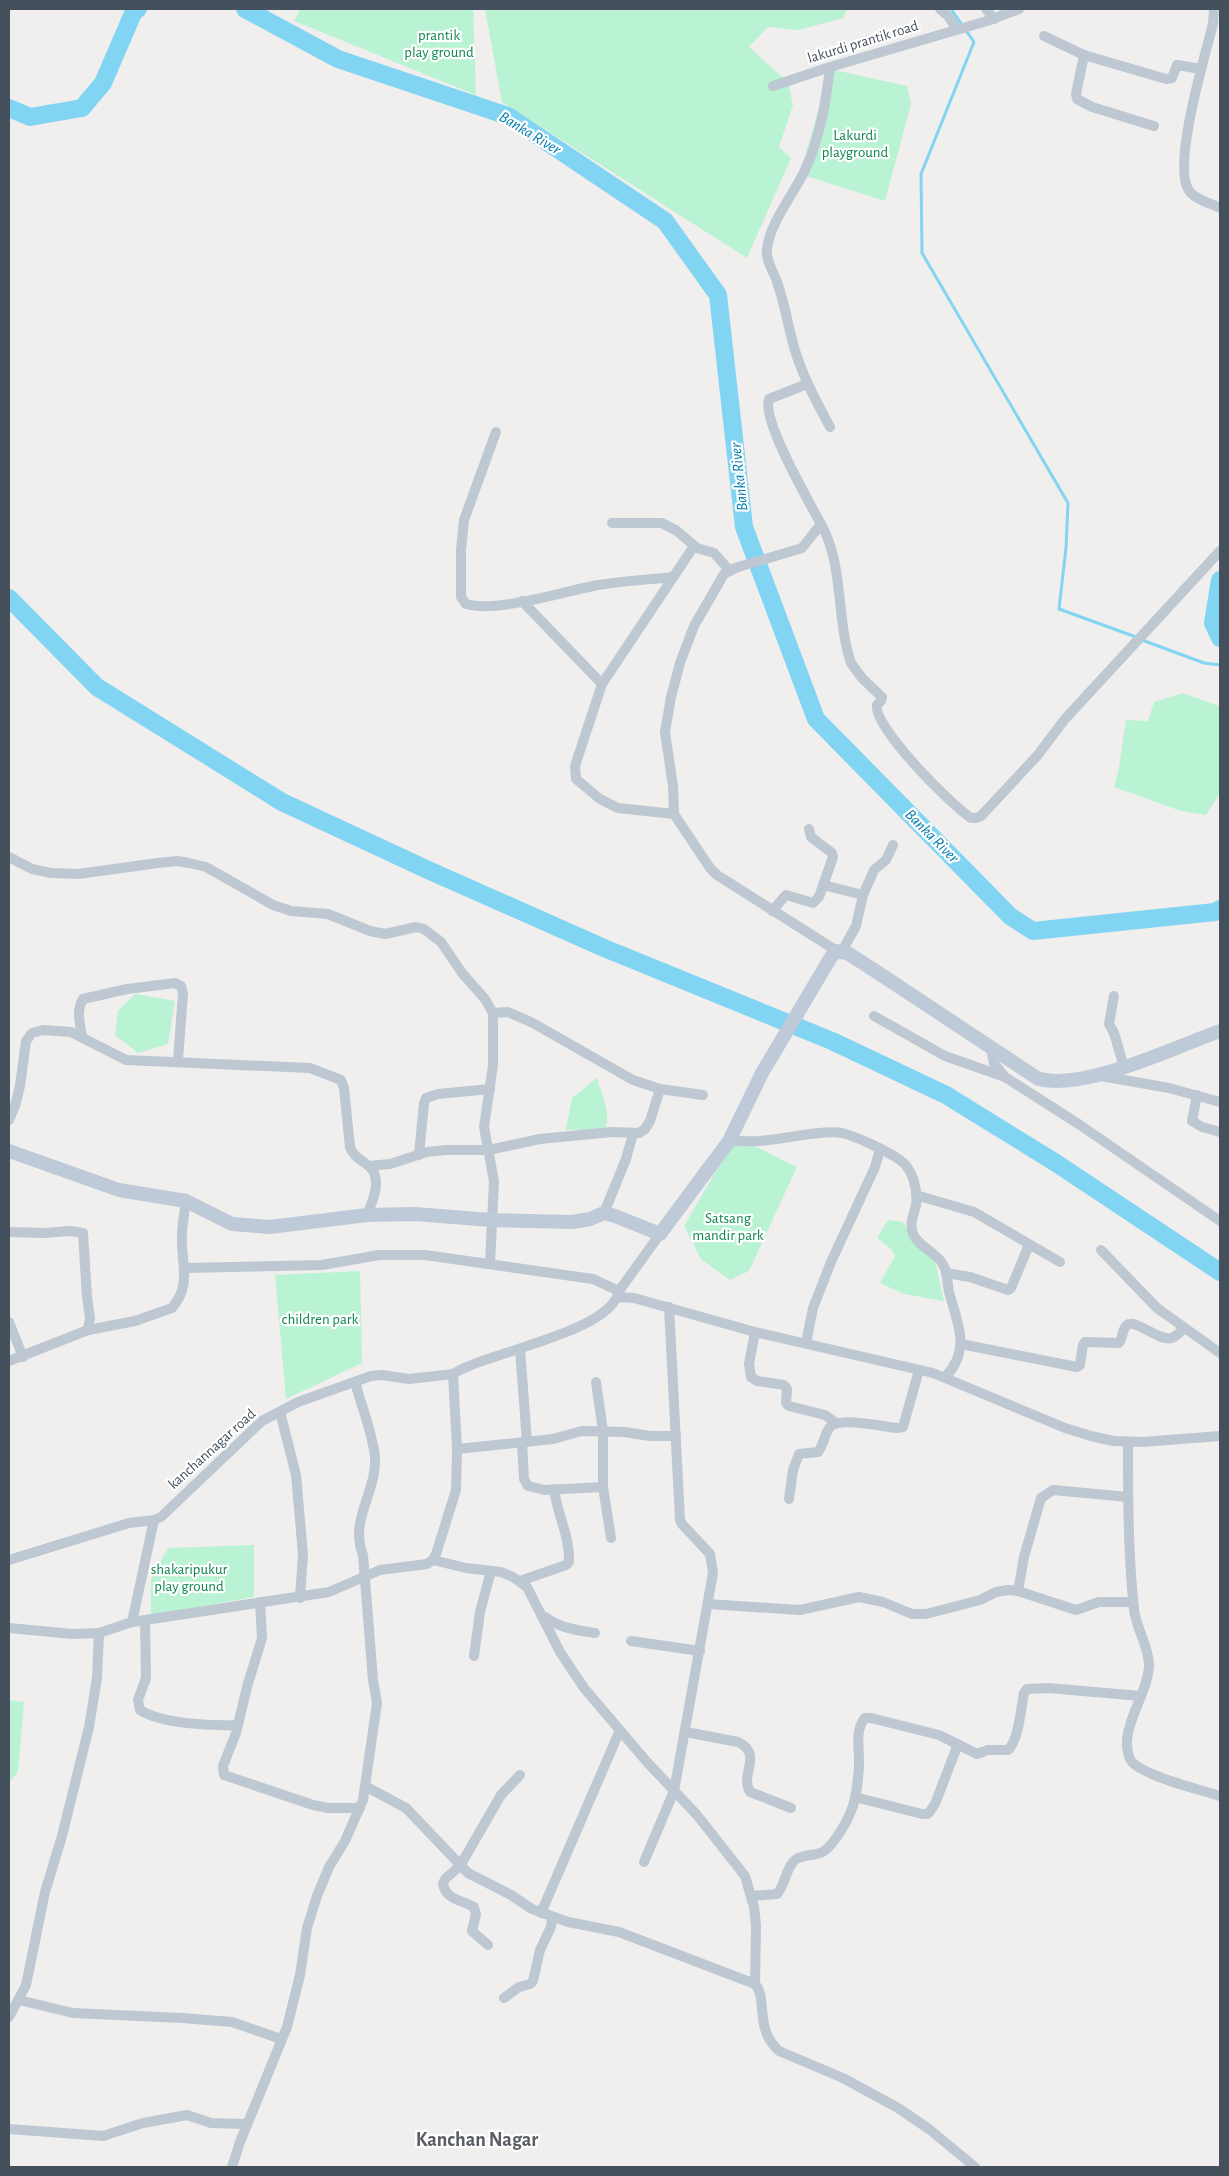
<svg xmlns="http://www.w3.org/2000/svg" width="1229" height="2176" font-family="'Alegreya Sans',sans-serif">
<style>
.green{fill:#b9f3d3}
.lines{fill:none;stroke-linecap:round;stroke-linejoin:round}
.stream{stroke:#82d4f3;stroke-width:3}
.river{stroke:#82d4f3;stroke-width:18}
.street{stroke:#bdc8d2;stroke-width:10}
.secondary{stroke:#bfcad9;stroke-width:14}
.labels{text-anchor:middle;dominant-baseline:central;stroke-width:4.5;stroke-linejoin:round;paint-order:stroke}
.park-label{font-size:15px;fill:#0f8552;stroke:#fff}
.street-label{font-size:15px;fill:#45505d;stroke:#fff}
.water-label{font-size:16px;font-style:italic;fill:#017dad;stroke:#fff}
.district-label{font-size:20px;font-weight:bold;fill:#5a5e64;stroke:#fff}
</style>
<rect width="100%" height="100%" fill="#f1eeee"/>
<!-- green -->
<g class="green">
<polygon points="300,9 473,9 476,95 294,21"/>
<polygon points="485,9 847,9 843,18 798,30 768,27 749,47 788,82 793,105 779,147 791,158 747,258 502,102"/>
<polygon points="830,69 907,86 911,104 885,201 800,174"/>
<polygon points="1183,693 1219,706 1220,709 1220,793 1206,815 1181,811 1114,787 1119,768 1126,720 1148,721 1154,702"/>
<polygon points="135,994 175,1001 168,1044 138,1053 115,1035 118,1011"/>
<path d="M597,1078c4,15 16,39 7,52h-38l6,-32z"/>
<polygon points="736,1137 797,1167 749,1271 730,1280 701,1259 684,1226"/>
<polygon points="888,1220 903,1222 912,1237 935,1260 944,1301 904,1294 880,1283 895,1256 891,1249 877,1238"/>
<polygon points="360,1271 362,1363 286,1399 275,1275"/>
<polygon points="254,1545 254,1597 151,1615 151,1579 168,1548"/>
<polygon points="9,1700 24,1702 18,1772 10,1781 9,1786"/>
</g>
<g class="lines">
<!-- stream -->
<g class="stream">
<polyline points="951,9 974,42 921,174 922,253 1068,503 1066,548 1059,609 1136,637"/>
<polyline points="1142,640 1204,663 1220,665"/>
</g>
<!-- river -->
<g class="river">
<polyline points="245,9 338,59 508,116 665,221 718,295 744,527 816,719 1010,916 1033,931 1215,912 1220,909"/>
<polyline points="9,108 30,117 82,108 103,83 134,11 138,9"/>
<polyline points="1220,580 1213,623 1220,638"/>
<polyline points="9,598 97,687 282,802 428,870 604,948 832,1041 946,1095 1056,1163 1220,1272"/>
</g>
<!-- street -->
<g class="street">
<polyline points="940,9 948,16 957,29"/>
<polyline points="986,9 994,19"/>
<path d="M1214,9l-1,15c-8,31 -40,139 -25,165 5,10 22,14 32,19"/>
<polyline points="1044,36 1084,55 1166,79 1172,78 1177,65 1201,69"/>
<polyline points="1084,55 1076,94 1077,99 1092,107 1154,126"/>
<polyline points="773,86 830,67 987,21 1019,9"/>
<path d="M807,384l-38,15c-8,22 44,109 56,133 18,39 12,90 26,131l11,15 20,19 -1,4 -4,4c-4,22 74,100 94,113h5l5,-2 56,-60 28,-37 155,-168"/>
<path d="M830,427c-14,-26 -28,-52 -36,-80 -6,-21 -9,-42 -16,-62 -3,-12 -13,-24 -11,-36 3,-27 27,-55 38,-79 15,-32 21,-68 25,-103"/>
<path d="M496,432l-32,88 -3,30v47l5,7c29,9 96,-12 127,-18 26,-5 54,-6 80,-9"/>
<polyline points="612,523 662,523 677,531 697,548 714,553 729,570"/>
<polyline points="694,546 602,684 575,766 576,779 600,799 618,808 674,814 710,868 717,875 837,951"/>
<polyline points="522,601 602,684"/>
<polyline points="674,814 673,786 665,732 671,697 680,663 694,626 724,574 735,568 802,548 821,524"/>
<polyline points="9,857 32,869 51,873 78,874 158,863 177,861 189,863 206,867 273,905 291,911 328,914 370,931 385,934 416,927 424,929 441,942 462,973 485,999 493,1013 493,1065 484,1127 494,1181 490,1263"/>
<polyline points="823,885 863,895 874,870 886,860 893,845"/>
<polyline points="772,911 786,895 813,903 819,897 833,857 832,853 811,837 809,829"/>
<polyline points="842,951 856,926 863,895"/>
<polyline points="1114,996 1109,1024 1114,1033 1124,1067"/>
<polyline points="493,1013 508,1012 531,1022 633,1080 660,1089 703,1095"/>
<polyline points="874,1016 945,1056 1002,1076"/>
<path d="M82,1037c-2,-13 -6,-27 1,-38l44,-10 48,-6 6,3 2,7 -5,68"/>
<polyline points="991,1048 994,1063 1005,1077 1080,1125 1220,1221"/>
<polyline points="1101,1076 1169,1088 1220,1102"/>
<polyline points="1197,1095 1192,1121 1202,1127 1220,1132"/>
<path d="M9,1120l6,-14 5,-20 6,-45 6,-8 11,-3 28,2 55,28 184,8 31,12 3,8 6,59c4,11 11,12 19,19 14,13 4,34 -2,49"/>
<path d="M729,1141c10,-1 20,1 30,0 21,-1 65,-12 83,-8 16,4 45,18 58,27 13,9 18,30 16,45 -2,10 -7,18 -3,29 5,12 22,18 29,29 6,8 5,19 7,29 8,30 23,58 -4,85"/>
<polyline points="419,1155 424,1103 426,1098 438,1094 490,1089"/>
<polyline points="369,1166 390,1164 427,1152 445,1150 489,1150 540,1139 612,1132 639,1133 645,1129 650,1121 660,1089"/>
<polyline points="916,1195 974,1212 1060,1262"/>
<polyline points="604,1213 626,1159 633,1134"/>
<polyline points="9,1232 44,1233 70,1231 83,1233 87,1297 90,1318 88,1330"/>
<polyline points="1101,1250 1157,1308 1220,1353"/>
<polyline points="185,1268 322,1265 379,1255 425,1255 593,1279 619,1291"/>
<polyline points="946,1273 970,1277 1008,1290 1011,1288 1029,1245"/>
<polyline points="618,1297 634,1298 755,1332 933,1373 1065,1428 1091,1436 1113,1441 1142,1442 1220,1436"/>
<polyline points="9,1322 23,1357"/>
<polyline points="755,1332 749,1364 751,1377 757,1381 784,1385 787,1389 786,1403 789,1406 825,1415 836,1423"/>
<polyline points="806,1343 813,1308 831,1262 875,1167 880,1150"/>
<path d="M961,1344l116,23 3,-2 3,-20 2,-3 34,1c4,-5 3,-14 8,-18 9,-7 31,17 45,13 5,-2 9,-7 13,-10"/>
<polyline points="520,1349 527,1442"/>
<path d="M9,1361l79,-31 47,-9 37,-13c18,-22 11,-38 10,-64 -1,-14 2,-29 4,-43"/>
<polyline points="596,1382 603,1431 603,1487"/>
<polyline points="280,1412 296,1475 303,1554 300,1598"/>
<path d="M1128,1442c0,55 0,112 6,167 2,19 14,36 15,55 0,30 -32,66 -19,95 8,16 72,31 90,37"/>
<polyline points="522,1443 524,1479 528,1486 545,1490 603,1487 611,1538"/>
<polyline points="457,1449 553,1439 582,1431 624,1432 650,1436 676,1436"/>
<path d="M789,1499l4,-29 6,-16 19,-2c6,-7 6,-18 12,-25 10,-11 53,0 67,1l6,-1 16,-57"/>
<polyline points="9,1560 129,1523 154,1520"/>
<polyline points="433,1560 466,1568 501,1572 513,1577 527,1587 560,1652 584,1688 647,1762 697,1815 745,1876 754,1907 756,1925 755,1984"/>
<path d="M520,1581l46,-16 3,-3c1,-26 -12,-48 -15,-73"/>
<polyline points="1018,1591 1024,1557 1041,1498 1053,1490 1128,1497"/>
<polyline points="260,1602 262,1638 247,1687 236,1733 223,1766 224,1775 313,1805 328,1808 360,1808"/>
<polyline points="708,1604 800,1610 859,1597 883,1602 912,1614 926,1614 980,1600 996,1592 1008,1590 1018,1591 1076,1610 1099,1602 1133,1602"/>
<path d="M545,1617c14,11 32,13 50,16"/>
<path d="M145,1621l1,57 -8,22 2,10c22,14 72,16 97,15"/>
<polyline points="132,1622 154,1520 161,1517 262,1421 298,1402 371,1376 382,1375 409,1379 453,1374"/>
<path d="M9,1628l64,6 26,-1 33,-11 197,-30 51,-22 47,-6 6,-4 3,-6 20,-64 1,-41 -4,-75c33,-22 158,-41 166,-83l41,-57"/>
<polyline points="631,1641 700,1651"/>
<polyline points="474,1656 480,1612 491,1571"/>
<path d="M686,1732l52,10c26,13 1,32 12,50l41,16"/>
<path d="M365,1786l41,22 62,65 43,22 21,14 36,13 51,10 136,52c13,14 -1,45 24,67l64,27 55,30 31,21 46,38"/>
<polyline points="855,1797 922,1814 928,1814 935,1804 958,1744"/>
<polyline points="644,1862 674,1791 713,1573 710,1554 682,1524 680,1520 669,1307"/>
<path d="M751,1896l26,-2c9,-10 8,-25 18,-34 6,-5 17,-4 25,-7 11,-3 27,-31 31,-42 6,-13 7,-31 8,-45 1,-15 -5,-35 6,-48h6l68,17 38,19 11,-4h20c11,-10 13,-43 16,-57l3,-4 21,-1 93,8"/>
<polyline points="541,1913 620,1730"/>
<path d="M488,1945l-16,-14 4,-17 -2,-7c-12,-7 -28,-7 -31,-23l2,-5 15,-13 41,-71 19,-20"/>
<polyline points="504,1998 519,1987 530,1984 533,1981 540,1950 551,1927 552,1918"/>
<polyline points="19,2000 73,2013 182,2018 232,2022 281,2039"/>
<polyline points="9,2017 26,1985 45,1892 62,1836 89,1727 97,1678 99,1633"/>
<polyline points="9,2129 103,2136 143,2123 187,2115 211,2123 247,2124"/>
<path d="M232,2167l8,-25 47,-115 13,-52 7,-47 10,-32 12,-29 16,-26 18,-41 14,-97 -4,-23 -10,-125c-14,-35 14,-63 12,-98 -2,-23 -14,-52 -20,-75"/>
</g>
<!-- secondary -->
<path class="secondary" d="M9,1151l110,39 67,11 46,23 38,3 97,-12 48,-1 76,6 81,2 18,-3 14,-6 11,3 45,18 69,-93 33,-68 69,-116 6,-6 12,3 28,18 160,106c44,15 138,-31 183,-47"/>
</g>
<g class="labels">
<!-- park labels -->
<g class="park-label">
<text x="439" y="35">prantik<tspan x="439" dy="17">play ground</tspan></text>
<text x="855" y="135">Lakurdi<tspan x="855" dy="17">playground</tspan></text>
<text x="728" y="1218">Satsang<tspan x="728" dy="17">mandir park</tspan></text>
<text x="320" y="1319">children park</text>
<text x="189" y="1569">shakaripukur<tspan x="189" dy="17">play ground</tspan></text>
</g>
<!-- street labels -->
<g class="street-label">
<text transform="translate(863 42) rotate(-17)">lakurdi prantik road</text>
<text transform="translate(212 1449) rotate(-42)">kanchannagar road</text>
</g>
<!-- water labels -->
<g class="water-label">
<text transform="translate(530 133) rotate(31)">Banka River</text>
<text transform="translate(739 477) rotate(-96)">Banka River</text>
<text transform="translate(932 836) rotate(45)">Banka River</text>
</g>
<!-- district labels -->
<g class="district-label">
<text x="477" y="2140">Kanchan Nagar</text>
</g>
</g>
<!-- border -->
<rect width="1229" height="2176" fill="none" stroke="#45505d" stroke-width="20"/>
</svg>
